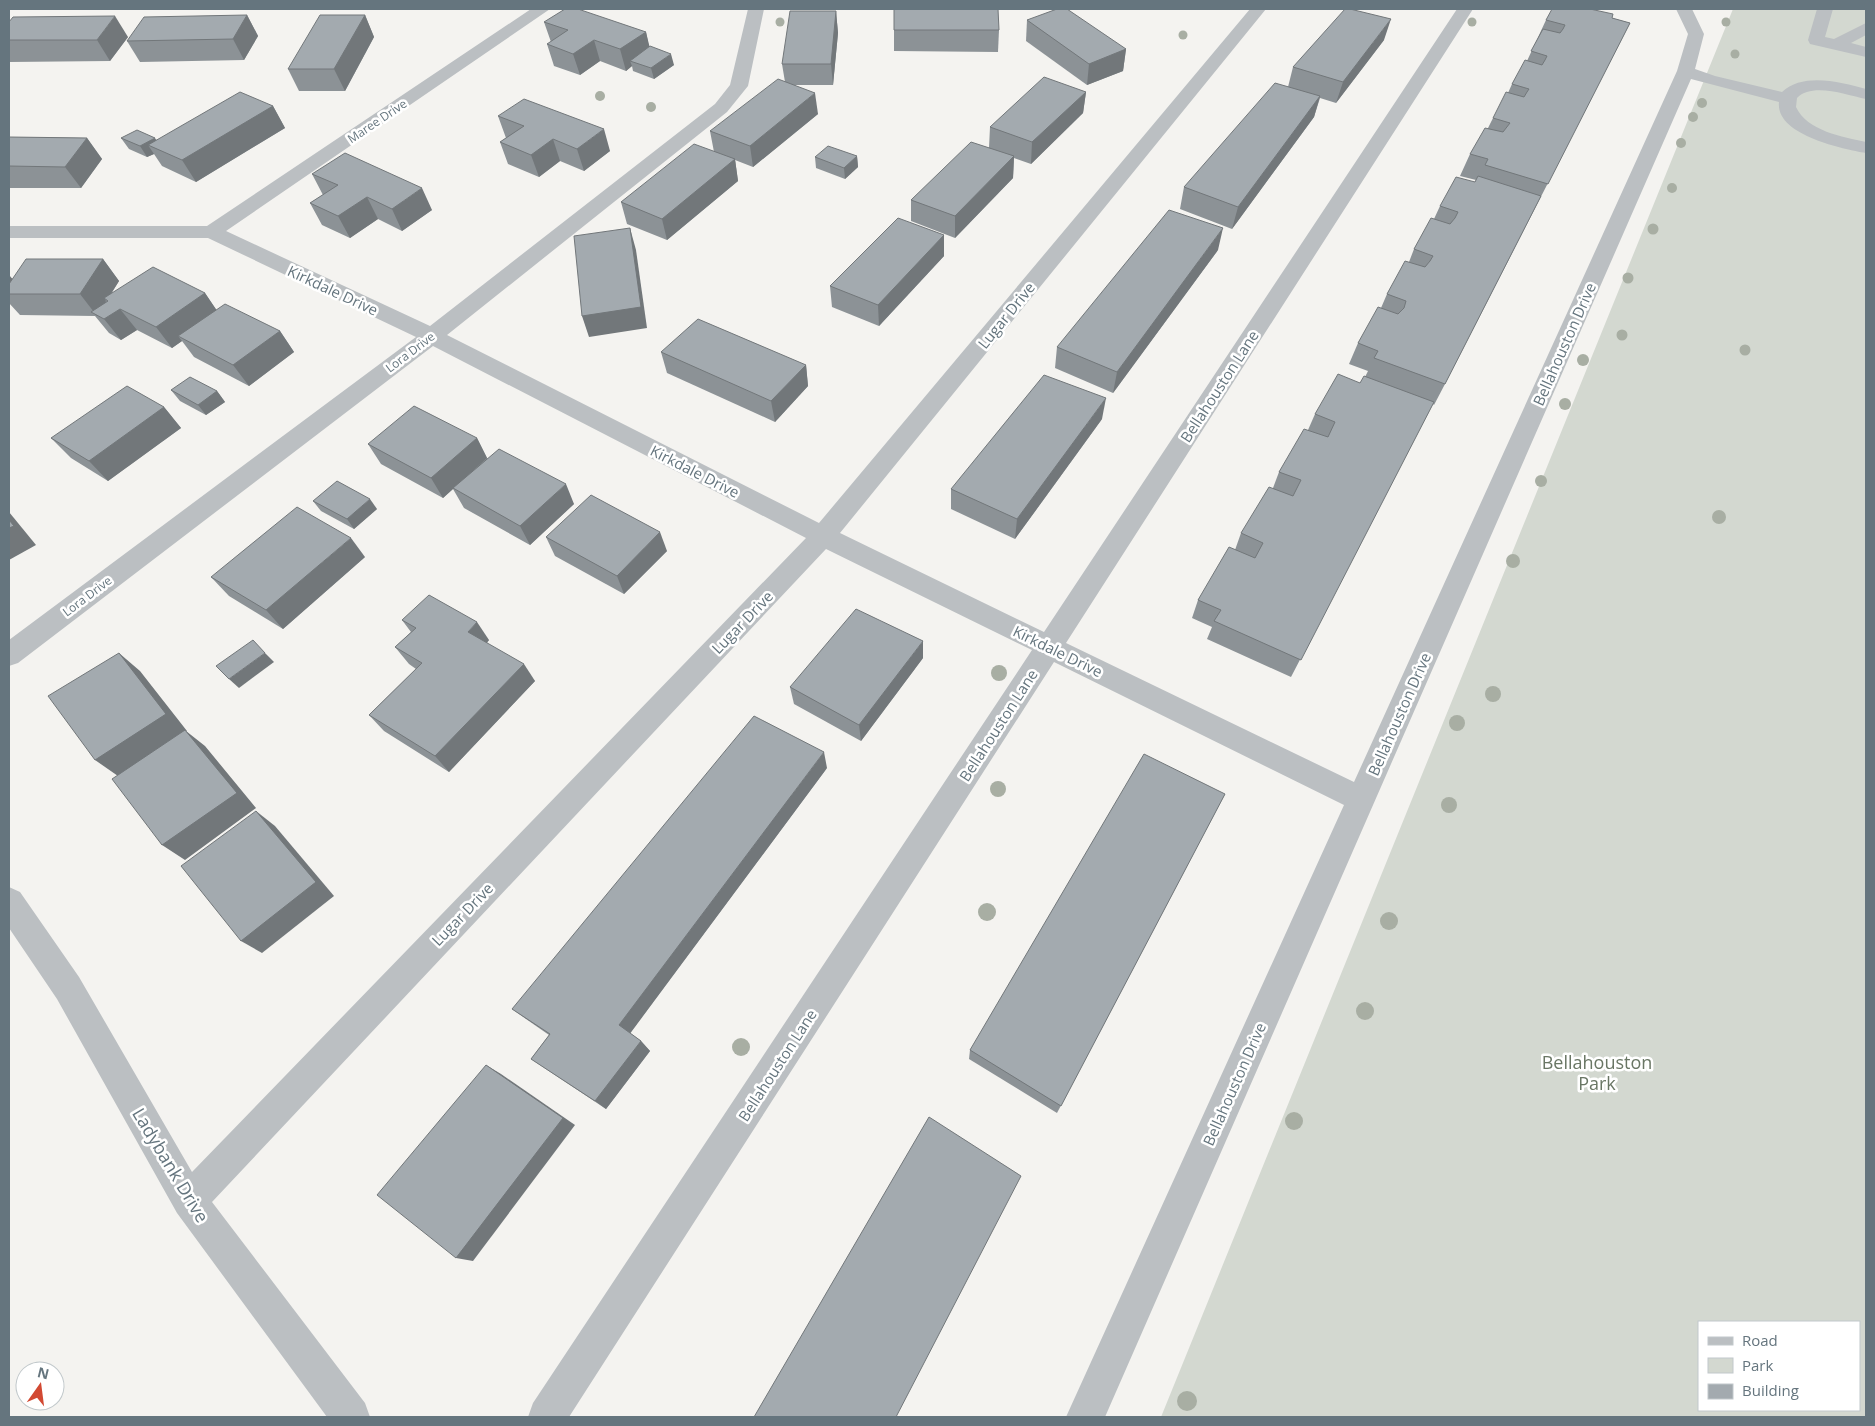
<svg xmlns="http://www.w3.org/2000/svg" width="1875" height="1426" font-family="'Open Sans',sans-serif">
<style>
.green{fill:#d3d8d0;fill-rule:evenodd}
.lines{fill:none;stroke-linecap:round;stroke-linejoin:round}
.minor{fill:#bbbfc2;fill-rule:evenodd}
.tree{fill:#a8aea3}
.wall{fill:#8c9296}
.shaded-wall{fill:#72777a}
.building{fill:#a3aaaf;stroke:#72777a}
.labels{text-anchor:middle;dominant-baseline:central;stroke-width:5;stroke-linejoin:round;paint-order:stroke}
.far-street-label{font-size:12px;fill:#65757e;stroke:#fff}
.street-label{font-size:15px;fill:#65757e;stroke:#fff}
.near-park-label{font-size:18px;fill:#697664;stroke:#fff}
.near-street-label{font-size:18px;fill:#65757e;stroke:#fff}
</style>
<rect width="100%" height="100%" fill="#f4f3f0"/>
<!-- green -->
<path class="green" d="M1733,9h133v1408h-705zM1699,1322h160v88h-160z"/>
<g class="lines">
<!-- minor -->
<g class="minor">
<path d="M531,9h19l-324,222 204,95 285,-222 15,-19 18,-76h16l-16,77 -21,26 -280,223 372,188 431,-514h16l-426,524 204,99 413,-623h16l-407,634 288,139 323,-711 11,-37 -12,-25h16l12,25 -9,35 20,7 67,16c21,-20 59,-10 84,-3v10c-19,-4 -54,-17 -69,-1l-1,9c11,24 47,30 70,35v11c-23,-4 -91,-18 -87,-51l-88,-23 -586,1338h-39l278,-612 -290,-143 -485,755h-41l5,-14 499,-753 -206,-101 -614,653 153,201 5,14h-43l-150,-204 -120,-214 -48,-71v-41l11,5 59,85 113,195 614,-634 -373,-192 -415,317 -9,3v-26l407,-303 -208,-99h-199v-12h198z"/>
<polygon points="1817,9 1833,9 1825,37 1834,39 1866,23 1866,35 1851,43 1866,47 1866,57 1810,44 1808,40"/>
</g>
</g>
<!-- trees -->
<g class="tree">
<circle cx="780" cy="22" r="4.5"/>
<circle cx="1472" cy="22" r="4.5"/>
<circle cx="1726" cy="22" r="4.5"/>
<circle cx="1183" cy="35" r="4.5"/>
<circle cx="1735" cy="54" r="4.5"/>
<circle cx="600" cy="96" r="5"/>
<circle cx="1702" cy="103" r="5"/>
<circle cx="651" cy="107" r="5"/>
<circle cx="1693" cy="117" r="5"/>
<circle cx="1681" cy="143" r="5"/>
<circle cx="1672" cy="188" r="5"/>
<circle cx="1653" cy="229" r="5.5"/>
<circle cx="1628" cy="278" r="5.5"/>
<circle cx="1622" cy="335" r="5.5"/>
<circle cx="1745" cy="350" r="5.5"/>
<circle cx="1583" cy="360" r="6"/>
<circle cx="1565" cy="404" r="6"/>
<circle cx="1541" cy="481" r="6"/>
<circle cx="1719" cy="517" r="7"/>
<circle cx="1513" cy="561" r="7"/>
<circle cx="999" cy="673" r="8"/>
<circle cx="1493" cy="694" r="8"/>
<circle cx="1457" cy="723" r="8"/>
<circle cx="998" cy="789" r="8"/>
<circle cx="1449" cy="805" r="8"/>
<circle cx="987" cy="912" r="9"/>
<circle cx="1389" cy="921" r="9"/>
<circle cx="1365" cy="1011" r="9"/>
<circle cx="741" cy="1047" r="9"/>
<circle cx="1294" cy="1121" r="9"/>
<circle cx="1187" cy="1401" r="10"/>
</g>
<!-- wall -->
<g class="wall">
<polygon points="836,11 838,33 833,85 795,85 818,114 753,167 735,160 738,181 667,240 627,224 621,202 714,152 710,131 785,82 782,64"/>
<polygon points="247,15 258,36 244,60 140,62 127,41"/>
<polygon points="365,15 374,37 345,91 299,91 288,69"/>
<polygon points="1612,18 1630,23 1445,384 1434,405 1433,404 1291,677 1207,639 1212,627 1192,618 1198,600 1235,550 1241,533 1273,488 1279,472 1308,430 1315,414 1360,383 1365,377 1368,371 1349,364 1358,343 1381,308 1387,294 1409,262 1414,249 1434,219 1440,206 1475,182 1476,180 1460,176 1470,154 1488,128 1493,118 1508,93 1512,84 1527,61 1546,20"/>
<polygon points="1027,20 1126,49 1123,71 1087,85 1026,41"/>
<polygon points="9,22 128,37 110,61 9,62"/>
<polygon points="544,22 646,32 649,47 674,65 654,79 633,71 632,66 626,71 600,61 580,75 554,66 547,44 551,42"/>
<polygon points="894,30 999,30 998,52 894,51"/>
<polygon points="1384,40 1336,103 1320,98 1314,117 1232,229 1180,209 1184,187 1288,87 1293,67"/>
<polygon points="1086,92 1083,113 1031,164 1014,158 1013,178 955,238 911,221 911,200 989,148 990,127"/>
<polygon points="273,106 285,128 196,182 162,166 154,154 147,157 129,149 121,138 156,140"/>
<polygon points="498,116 610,151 584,171 560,161 539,177 508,164 500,142 506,138"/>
<polygon points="9,137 87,138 102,159 81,188 9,188"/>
<polygon points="857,156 858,167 845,179 816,168 815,157"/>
<polygon points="312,174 432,210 402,231 378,219 350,238 322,225 310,203 323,195"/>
<polygon points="944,235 944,256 879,326 832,307 830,286"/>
<polygon points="1218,250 1113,393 1055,368 1057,347"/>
<polygon points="103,259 119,281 111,294 205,293 216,310 280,331 294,352 249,386 194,357 182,341 172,348 137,330 121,340 109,333 95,316 20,315 9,303 9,275 12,279"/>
<polygon points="661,352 806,365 808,386 775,422 667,373"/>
<polygon points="171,390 217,391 225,402 206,415 180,401"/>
<polygon points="164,407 181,428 108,481 71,458 51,438"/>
<polygon points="1102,419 1015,539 951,509 951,489"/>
<polygon points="477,438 487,458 574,504 530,545 464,508 453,489 443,498 381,464 368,444"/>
<polygon points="313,501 377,509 354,529 321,511"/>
<polygon points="546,537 667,551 624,594 555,556"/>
<polygon points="365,557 283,629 229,596 211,577"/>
<polygon points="402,620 489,640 487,643 535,681 449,772 384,731 369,715 416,669 409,664 395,647 411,632"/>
<polygon points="923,658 861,741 794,704 790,687"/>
<polygon points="827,768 630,1033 641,1041 650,1051 606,1109 531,1059 549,1035 526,1019 512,1009"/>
<polygon points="1225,794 1057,1113 969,1059 970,1050"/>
</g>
<!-- shaded-wall -->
<g class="shaded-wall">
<polygon points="836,11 838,33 833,85 831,64"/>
<polygon points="247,15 258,36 244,60 233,39"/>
<polygon points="365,15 374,37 345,91 334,69"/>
<polygon points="115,16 128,37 110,61 97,40"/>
<polygon points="1391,19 1384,40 1336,103 1343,82"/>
<polygon points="646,32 651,53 630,61 632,66 626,71 620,49"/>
<polygon points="594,40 600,61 580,75 573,54"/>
<polygon points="1126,49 1123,71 1087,85 1089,64"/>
<polygon points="671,54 674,65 654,79 651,68"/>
<polygon points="1086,92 1083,113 1031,164 1032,142"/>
<polygon points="815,93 818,114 753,167 750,146"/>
<polygon points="1320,96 1314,117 1232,229 1238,207"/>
<polygon points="273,106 285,128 196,182 182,160"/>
<polygon points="604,129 610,151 584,171 577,149"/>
<polygon points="87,138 102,159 81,188 65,167"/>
<polygon points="155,138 162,149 148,145 154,154 147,157 140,146"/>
<polygon points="553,139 560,161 539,177 531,155"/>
<polygon points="857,156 858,167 845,179 844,168"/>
<polygon points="1014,156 1013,178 955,238 955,216"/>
<polygon points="735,159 738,181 667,240 662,219"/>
<polygon points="422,188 432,210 402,231 392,209"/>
<polygon points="367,197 378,219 350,238 338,216"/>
<polygon points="630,228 636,250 647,328 589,337 582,316"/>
<polygon points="1223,228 1218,250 1113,393 1117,372"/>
<polygon points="944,235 944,256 879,326 878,305"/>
<polygon points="103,259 119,281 107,300 104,298 106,301 97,316 80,294"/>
<polygon points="9,275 15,282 9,290"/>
<polygon points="205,293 220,315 178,336 182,341 172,348 156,327"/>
<polygon points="120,309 137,330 121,340 104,319"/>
<polygon points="280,331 294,352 249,386 233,365"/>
<polygon points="806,365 808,386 775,422 771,401"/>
<polygon points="217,391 225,402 206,415 198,405"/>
<polygon points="1106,398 1102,419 1015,539 1017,519"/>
<polygon points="164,407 181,428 108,481 89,461"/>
<polygon points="477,438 487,458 443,498 431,478"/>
<polygon points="566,484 574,504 530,545 520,526"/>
<polygon points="370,499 377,509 354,529 347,519"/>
<polygon points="9,512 36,545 9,560"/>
<polygon points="660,532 667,551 624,594 617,576"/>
<polygon points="351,538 365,557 283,629 266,610"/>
<polygon points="477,622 489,640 480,650 468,632"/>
<polygon points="923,641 923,658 861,741 859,725"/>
<polygon points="119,653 140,671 187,731 186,731 205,746 256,808 185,860 162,845 118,776 95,760"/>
<polygon points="265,653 274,662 239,688 229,679"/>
<polygon points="524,664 535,681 449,772 435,756"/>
<polygon points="824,752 827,768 629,1035 619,1025"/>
<polygon points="256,811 275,826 334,896 262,953 241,941"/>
<polygon points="641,1041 650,1051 606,1109 595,1101"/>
<polygon points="486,1065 501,1074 575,1125 473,1261 456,1258"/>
</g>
<!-- building -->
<g class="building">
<polygon points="565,9 578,9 646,32 620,49 594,40 573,54 547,44 568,30 544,22"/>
<polygon points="894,9 998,9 999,30 894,30"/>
<polygon points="1057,9 1067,9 1126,49 1089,64 1027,20"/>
<polygon points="1345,9 1350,9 1391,19 1343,82 1293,67"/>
<polygon points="1552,9 1590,9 1613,14 1612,18 1630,23 1548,184 1485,165 1488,159 1470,154 1485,128 1503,132 1510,123 1493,118 1506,92 1524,97 1527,92 1529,89 1512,84 1525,60 1542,65 1545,60 1547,56 1531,51 1543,29 1560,33 1563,29 1565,25 1546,20"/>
<polygon points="790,11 836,11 831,64 782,64"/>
<polygon points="247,15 233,39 127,41 144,17"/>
<polygon points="320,15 365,15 334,69 288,69"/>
<polygon points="115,16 97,40 9,40 9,22 13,17"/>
<polygon points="650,46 671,54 651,68 630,61"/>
<polygon points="1044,77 1086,92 1032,142 990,127"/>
<polygon points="778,79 815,93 750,146 710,131"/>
<polygon points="1275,83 1320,96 1238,207 1184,187"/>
<polygon points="240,92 273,106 182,160 148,145"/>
<polygon points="524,99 604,129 577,149 553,139 531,155 500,142 524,126 498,116"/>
<polygon points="137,130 155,138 140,146 121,138"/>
<polygon points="9,137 87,138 65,167 9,166"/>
<polygon points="971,142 1014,156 955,216 911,200"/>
<polygon points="694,144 735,159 662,219 621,202"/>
<polygon points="828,146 857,156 844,168 815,157"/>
<polygon points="345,153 422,188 392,209 367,197 338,216 310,203 338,185 312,174"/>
<polygon points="1478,176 1541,196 1445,384 1374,358 1378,351 1358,343 1378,307 1398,314 1404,308 1406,301 1387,294 1405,261 1425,267 1430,261 1433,256 1414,249 1431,218 1450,224 1455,218 1458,212 1440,206 1456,177 1475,182"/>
<polygon points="1169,210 1223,228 1117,372 1057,347"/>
<polygon points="898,218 944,235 878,305 830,286"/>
<polygon points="630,228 641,307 582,316 574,236"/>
<polygon points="26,259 103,259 80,294 9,294 9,284"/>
<polygon points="153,267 205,293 156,327 120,309 104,319 91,312 108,301 104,298"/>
<polygon points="225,304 280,331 233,365 178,336"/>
<polygon points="698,319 806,365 771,401 661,352"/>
<polygon points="1338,374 1360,383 1364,376 1434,402 1301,660 1214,621 1221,610 1198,600 1229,547 1255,558 1263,543 1241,533 1269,487 1293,496 1301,480 1279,472 1304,429 1328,437 1335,422 1315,414"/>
<polygon points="1044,375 1106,398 1017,519 951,489"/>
<polygon points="190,377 217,391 198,405 171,390"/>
<polygon points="127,386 164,407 89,461 51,438"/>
<polygon points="414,406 477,438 431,478 368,444"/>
<polygon points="499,449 566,484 520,526 453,488"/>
<polygon points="337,481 370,499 347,519 313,501"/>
<polygon points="591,495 660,532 617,576 546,537"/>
<polygon points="297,507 351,538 266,610 211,577"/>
<polygon points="9,520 14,526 9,528"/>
<polygon points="429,595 477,622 468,632 524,664 435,756 369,715 422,663 395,647 416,628 402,620"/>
<polygon points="856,609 923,641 859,725 790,687"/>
<polygon points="253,640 265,653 229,679 216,666"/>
<polygon points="119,653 166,714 95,760 48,696"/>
<polygon points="754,716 824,752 619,1025 641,1041 595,1101 531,1059 550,1034 512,1009"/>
<polygon points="185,730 237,793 162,845 112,779"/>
<polygon points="1144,754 1225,794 1061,1106 970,1050"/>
<polygon points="256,811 316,882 241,941 181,866"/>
<polygon points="486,1065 563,1118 456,1258 377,1195"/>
<polygon points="929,1117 1021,1176 896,1417 754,1417"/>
</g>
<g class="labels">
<!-- far-street labels -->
<g class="far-street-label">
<text transform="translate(377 121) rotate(-34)">Maree Drive</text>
<text transform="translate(410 352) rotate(-37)">Lora Drive</text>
<text transform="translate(87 596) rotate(-37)">Lora Drive</text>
</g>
<!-- street labels -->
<g class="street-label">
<text transform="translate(333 290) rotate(25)">Kirkdale Drive</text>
<text transform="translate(1006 315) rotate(-51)">Lugar Drive</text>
<text transform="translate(1564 344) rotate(-66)">Bellahouston Drive</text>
<text transform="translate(1219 386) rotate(-57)">Bellahouston Lane</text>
<text transform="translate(695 471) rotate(27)">Kirkdale Drive</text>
<text transform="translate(742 622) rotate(-46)">Lugar Drive</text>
<text transform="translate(1058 651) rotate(26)">Kirkdale Drive</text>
<text transform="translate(1399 714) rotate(-66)">Bellahouston Drive</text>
<text transform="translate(998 725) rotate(-57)">Bellahouston Lane</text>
<text transform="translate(462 914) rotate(-46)">Lugar Drive</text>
<text transform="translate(777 1065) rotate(-57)">Bellahouston Lane</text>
<text transform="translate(1234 1084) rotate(-66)">Bellahouston Drive</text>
</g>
<!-- near-park labels -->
<g class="near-park-label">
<text x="1597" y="1062">Bellahouston<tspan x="1597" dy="21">Park</tspan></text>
</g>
<!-- near-street labels -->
<g class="near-street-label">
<text transform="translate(171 1165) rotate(59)">Ladybank Drive</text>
</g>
</g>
<!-- border -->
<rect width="1875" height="1426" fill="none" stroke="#65757e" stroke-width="20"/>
<!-- legend -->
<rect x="1698" y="1321" width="162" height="90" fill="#ffffff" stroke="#c1c8cb"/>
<rect x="1708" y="1337" width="25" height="8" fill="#bbbfc2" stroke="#c1c8cb"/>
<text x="1742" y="1346" font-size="15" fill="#65757e">Road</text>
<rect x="1708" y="1358" width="25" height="15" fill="#d3d8d0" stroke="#c1c8cb"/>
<text x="1742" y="1371" font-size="15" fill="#65757e">Park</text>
<rect x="1708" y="1384" width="25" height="15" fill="#a3aaaf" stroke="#c1c8cb"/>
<text x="1742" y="1396" font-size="15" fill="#65757e">Building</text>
<!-- north arrow -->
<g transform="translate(40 1386) rotate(14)"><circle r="24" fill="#ffffff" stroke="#c1c8cb"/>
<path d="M0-4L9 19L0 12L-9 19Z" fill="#d24932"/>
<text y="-8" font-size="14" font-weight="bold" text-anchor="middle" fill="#65757e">N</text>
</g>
</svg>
